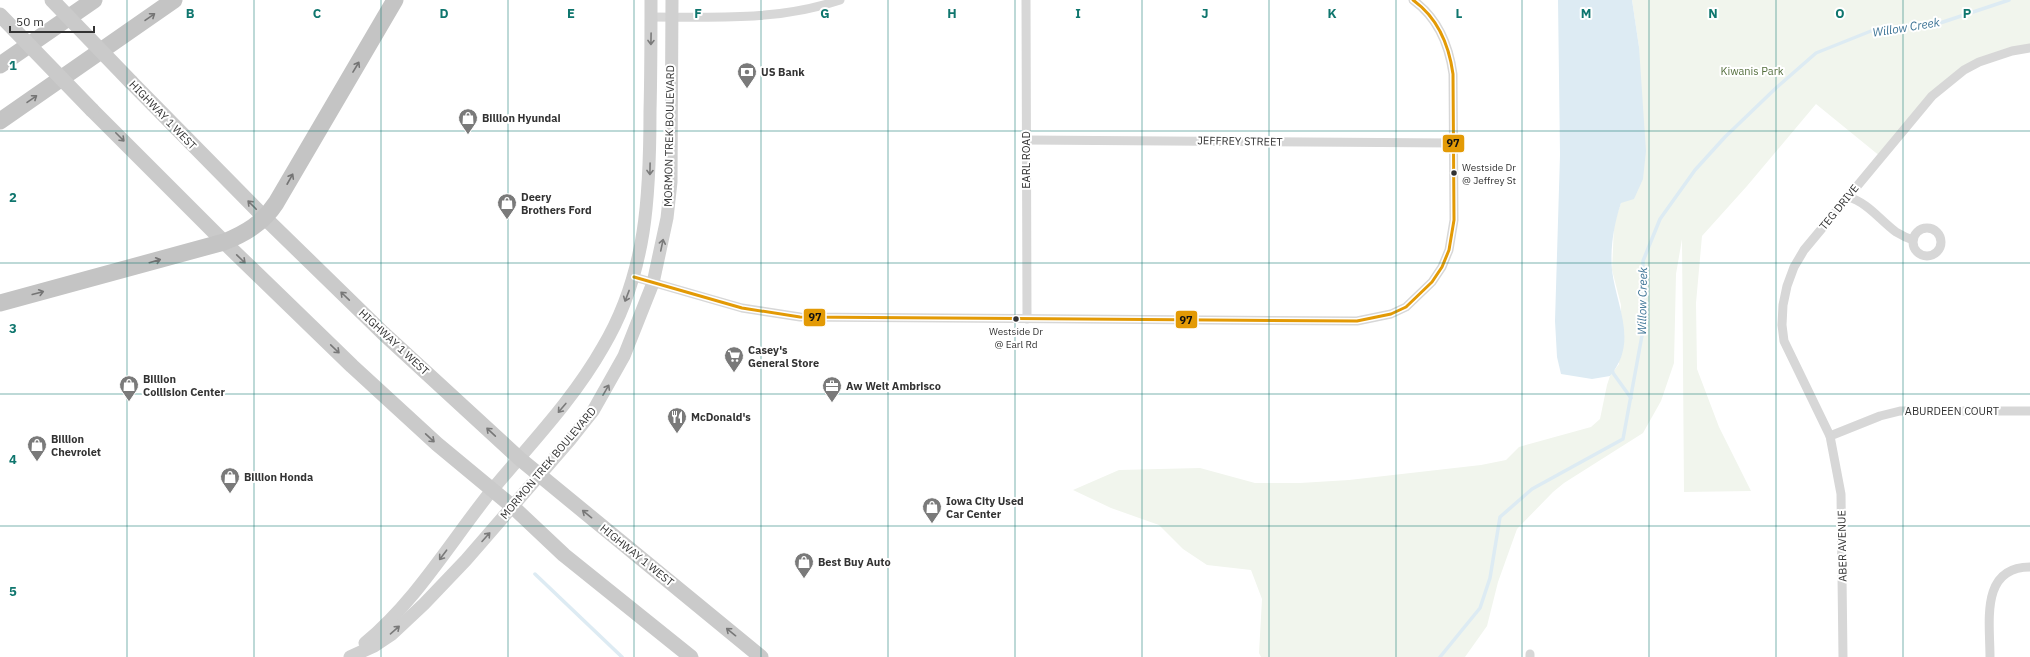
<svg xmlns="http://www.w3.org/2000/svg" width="2030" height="657" font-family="'IBM Plex Sans',sans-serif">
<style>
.green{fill:#f1f5ed}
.water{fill:#ddebf3}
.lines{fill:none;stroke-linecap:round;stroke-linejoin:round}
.stream{stroke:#ddebf3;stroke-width:3.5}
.street{stroke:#d7d7d7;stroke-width:9}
.secondary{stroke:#d0d0d0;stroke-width:13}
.primary{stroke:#cacaca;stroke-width:15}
.highway{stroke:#c4c4c4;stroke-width:17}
.primary-bridge{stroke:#cacaca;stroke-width:15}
.bus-1-casing{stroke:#fff;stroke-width:6}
.bus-1{stroke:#e39a05;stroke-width:3}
.oneway{stroke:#747474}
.oneway2{stroke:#7a7a7a}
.oneway3{stroke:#777}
.grid{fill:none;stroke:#0f766e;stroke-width:1;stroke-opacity:0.55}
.bus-dot{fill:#333;stroke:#fff;stroke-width:1.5}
.labels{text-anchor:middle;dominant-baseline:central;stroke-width:4;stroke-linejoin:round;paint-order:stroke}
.bus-label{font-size:10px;fill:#333;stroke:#fff;text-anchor:start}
.park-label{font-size:11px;fill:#56703f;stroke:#fff}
.poi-label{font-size:11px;font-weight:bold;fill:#333;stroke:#fff;text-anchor:start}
.street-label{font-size:11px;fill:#333;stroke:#fff}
.water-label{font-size:12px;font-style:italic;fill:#3f7597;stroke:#fff}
.grid-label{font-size:13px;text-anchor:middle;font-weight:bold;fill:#0f766e;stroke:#fff;stroke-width:4;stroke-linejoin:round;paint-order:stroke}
.line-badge{stroke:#fff;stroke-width:1.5}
.pale-badge-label{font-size:11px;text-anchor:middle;font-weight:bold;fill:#111}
</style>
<rect width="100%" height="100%" fill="#fff"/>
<!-- green -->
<polygon class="green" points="1632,0 2030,0 2030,48 1995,56 1946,83 1881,157 1816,104 1747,186 1702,236 1696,303 1697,369 1719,427 1751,491 1684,492 1682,239 1676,274 1674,363 1661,401 1643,433 1564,483 1553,492 1517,529 1498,582 1487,626 1465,657 1261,657 1259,653 1262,599 1251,570 1207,565 1183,549 1159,525 1111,508 1073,490 1119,470 1200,468 1255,483 1300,483 1349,480 1481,465 1506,460 1519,447 1591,427 1600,419 1607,385 1610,376 1619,364 1621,305 1612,270 1613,249 1614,223 1621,203 1639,47"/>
<!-- water -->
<path class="water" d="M1558,0h74l7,47 7,104 -3,28 -9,20 -13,4c-7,21 -11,44 -9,67 4,36 27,72 -2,106l-18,3 -31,-5 -4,-17 -2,-36 5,-166z"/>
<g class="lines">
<!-- stream -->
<g class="stream">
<polyline points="1612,369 1613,373 1631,398"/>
<polyline points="535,574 622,657"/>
<polyline points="1440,657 1480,608 1490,578 1500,517 1532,489 1623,439 1643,330 1643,261 1660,219 1695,170 1725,137 1776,88 1816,53 1871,31 1940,23 2009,0"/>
</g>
<!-- street -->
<g class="street">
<polyline points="1026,0 1027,319"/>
<path d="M651,17c64,0 128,4 189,-17"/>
<polyline points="1026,140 1453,143"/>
<path d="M1848,197c19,5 32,23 48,35 5,3 11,6 17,8"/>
<circle cx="1927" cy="242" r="14"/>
<path d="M634,277l108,31 58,9 557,4 34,-7 15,-7 26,-25 10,-15 7,-17 5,-30 -1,-146c-4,-29 -15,-56 -40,-74"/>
<polyline points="1830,436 1880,416 1900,411 2030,411"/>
<polyline points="1530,654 1530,657"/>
<polyline points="1843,657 1841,494 1830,436 1784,341 1782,325 1783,305 1787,286 1794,267 1804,250 1932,96 1964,70 1979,62 2012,51 2030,48"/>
<path d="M1990,657c0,-35 -10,-90 40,-90"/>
</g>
<!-- secondary -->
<g class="secondary">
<path d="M365,643c51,-42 86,-102 127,-153 39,-47 81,-90 111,-143 44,-74 47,-153 47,-236 1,-37 1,-74 1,-111"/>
<polyline points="350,657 374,646 392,634 424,604 466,560 570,440 593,411 624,356 653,283 667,218 671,182 672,0"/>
</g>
<!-- primary -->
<g class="primary">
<polyline points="131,82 265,218 383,333 520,459 761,657"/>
<polyline points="92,110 224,242 352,366 437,444 513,507 564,555 691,657"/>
</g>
<!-- highway -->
<g class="highway">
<polyline points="0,65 94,0"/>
<polyline points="0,121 174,0"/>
<path d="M0,303l224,-61c22,-9 39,-19 52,-39l119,-203"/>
</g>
<!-- primary-bridge -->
<g class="primary-bridge">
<polyline points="52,0 131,82"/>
<polyline points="0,15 92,110"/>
</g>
<defs>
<path id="bus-1" d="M634,277l108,31 58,9 557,4 34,-7 15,-7 26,-25 10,-15 7,-17 5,-30 -1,-146c-4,-29 -15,-56 -40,-74"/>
</defs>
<!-- bus-1 casing -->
<use href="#bus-1" class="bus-1-casing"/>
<!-- bus-1 -->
<use href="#bus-1" class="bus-1"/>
</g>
<!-- one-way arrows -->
<defs><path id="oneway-shaft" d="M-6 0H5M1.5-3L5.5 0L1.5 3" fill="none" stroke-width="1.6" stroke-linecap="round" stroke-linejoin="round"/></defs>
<g class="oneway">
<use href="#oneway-shaft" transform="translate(150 17) rotate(-35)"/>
<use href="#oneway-shaft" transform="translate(356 67) rotate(-59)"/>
<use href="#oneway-shaft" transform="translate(32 99) rotate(-35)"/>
<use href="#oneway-shaft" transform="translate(290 179) rotate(-61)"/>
<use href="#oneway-shaft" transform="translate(155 261) rotate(-16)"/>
<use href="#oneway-shaft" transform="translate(38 293) rotate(-15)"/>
</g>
<g class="oneway2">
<use href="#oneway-shaft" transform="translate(651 39) rotate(91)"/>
<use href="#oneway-shaft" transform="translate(650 169) rotate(91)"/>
<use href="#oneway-shaft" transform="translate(662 245) rotate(-78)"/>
<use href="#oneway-shaft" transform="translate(627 296) rotate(111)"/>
<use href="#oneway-shaft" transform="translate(606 390) rotate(-60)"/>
<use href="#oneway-shaft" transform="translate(562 408) rotate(130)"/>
<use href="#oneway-shaft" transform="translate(486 537) rotate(-48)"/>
<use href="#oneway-shaft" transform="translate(443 555) rotate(127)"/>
<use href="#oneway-shaft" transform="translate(395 630) rotate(-41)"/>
</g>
<g class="oneway3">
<use href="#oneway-shaft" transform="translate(120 137) rotate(45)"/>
<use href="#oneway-shaft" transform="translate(252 205) rotate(-135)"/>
<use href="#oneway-shaft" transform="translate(241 259) rotate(44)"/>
<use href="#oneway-shaft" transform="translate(345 296) rotate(-136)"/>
<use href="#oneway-shaft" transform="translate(335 349) rotate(44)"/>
<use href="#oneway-shaft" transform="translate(491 432) rotate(-137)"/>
<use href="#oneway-shaft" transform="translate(430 438) rotate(43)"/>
<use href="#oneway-shaft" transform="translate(587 514) rotate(-141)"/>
<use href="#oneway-shaft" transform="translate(731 632) rotate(-141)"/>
</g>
<!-- grid -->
<path class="grid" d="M127,0v657M254,0v657M381,0v657M508,0v657M634,0v657M761,0v657M888,0v657M1015,0v657M1142,0v657M1269,0v657M1396,0v657M1522,0v657M1649,0v657M1776,0v657M1903,0v657M0,131h2030M0,263h2030M0,394h2030M0,526h2030"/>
<!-- icons -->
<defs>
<symbol id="bank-pin" viewBox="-11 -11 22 30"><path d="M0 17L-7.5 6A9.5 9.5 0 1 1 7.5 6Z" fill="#7a7a7a" stroke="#fff"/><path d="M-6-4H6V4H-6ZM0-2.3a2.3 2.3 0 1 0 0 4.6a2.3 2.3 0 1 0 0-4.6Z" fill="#fff"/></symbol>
<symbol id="shop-pin" viewBox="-11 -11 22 30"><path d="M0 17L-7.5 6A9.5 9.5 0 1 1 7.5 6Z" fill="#7a7a7a" stroke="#fff"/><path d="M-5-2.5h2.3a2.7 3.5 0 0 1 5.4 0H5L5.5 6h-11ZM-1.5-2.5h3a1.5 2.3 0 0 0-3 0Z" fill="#fff"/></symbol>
<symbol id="supermarket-pin" viewBox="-11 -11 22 30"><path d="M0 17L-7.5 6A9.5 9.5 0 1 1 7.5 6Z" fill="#7a7a7a" stroke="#fff"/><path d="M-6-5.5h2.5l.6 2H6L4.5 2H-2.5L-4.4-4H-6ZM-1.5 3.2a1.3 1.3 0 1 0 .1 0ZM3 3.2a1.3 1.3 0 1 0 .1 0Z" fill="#fff"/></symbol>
<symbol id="office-pin" viewBox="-11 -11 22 30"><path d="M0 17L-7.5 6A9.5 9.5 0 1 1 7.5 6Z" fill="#7a7a7a" stroke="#fff"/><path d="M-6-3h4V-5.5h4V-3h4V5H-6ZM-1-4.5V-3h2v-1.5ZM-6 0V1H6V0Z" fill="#fff"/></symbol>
<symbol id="restaurant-pin" viewBox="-11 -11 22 30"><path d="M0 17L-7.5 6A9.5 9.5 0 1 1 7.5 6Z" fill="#7a7a7a" stroke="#fff"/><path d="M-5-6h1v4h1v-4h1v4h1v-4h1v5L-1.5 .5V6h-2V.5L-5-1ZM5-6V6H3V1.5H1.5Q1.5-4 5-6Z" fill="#fff"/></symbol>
</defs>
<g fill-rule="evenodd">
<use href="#bank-pin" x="736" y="61" width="22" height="30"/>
<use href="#shop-pin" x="457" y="107" width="22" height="30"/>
<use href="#shop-pin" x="496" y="192" width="22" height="30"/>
<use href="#supermarket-pin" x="723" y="345" width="22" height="30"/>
<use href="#shop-pin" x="118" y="374" width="22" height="30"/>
<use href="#office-pin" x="821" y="375" width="22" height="30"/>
<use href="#restaurant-pin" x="666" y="406" width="22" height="30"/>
<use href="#shop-pin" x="26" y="434" width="22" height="30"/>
<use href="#shop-pin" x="219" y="466" width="22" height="30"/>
<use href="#shop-pin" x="921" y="496" width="22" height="30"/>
<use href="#shop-pin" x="793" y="551" width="22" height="30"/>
</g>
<!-- markers -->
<g class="bus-dot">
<circle cx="1454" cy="173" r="3.5"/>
<circle cx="1016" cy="319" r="3.5"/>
</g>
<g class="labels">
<!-- bus labels -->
<g class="bus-label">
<text x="1462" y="167">Westside Dr<tspan x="1462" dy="13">@ Jeffrey St</tspan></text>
<text x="1016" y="331" text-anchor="middle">Westside Dr<tspan x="1016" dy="13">@ Earl Rd</tspan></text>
</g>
<!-- park labels -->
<g class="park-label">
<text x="1752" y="71">Kiwanis Park</text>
</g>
<!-- poi labels -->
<g class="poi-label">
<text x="761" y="72">US Bank</text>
<text x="482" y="118">Billion Hyundai</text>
<text x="521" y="197">Deery<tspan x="521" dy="13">Brothers Ford</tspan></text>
<text x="748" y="350">Casey's<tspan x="748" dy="13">General Store</tspan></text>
<text x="143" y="379">Billion<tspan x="143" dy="13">Collision Center</tspan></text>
<text x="846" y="386">Aw Welt Ambrisco</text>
<text x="691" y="417">McDonald's</text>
<text x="51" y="439">Billion<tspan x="51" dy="13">Chevrolet</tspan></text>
<text x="244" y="477">Billion Honda</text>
<text x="946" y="501">Iowa City Used<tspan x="946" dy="13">Car Center</tspan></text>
<text x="818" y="562">Best Buy Auto</text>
</g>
<!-- street labels -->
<g class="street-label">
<text transform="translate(163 115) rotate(46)">HIGHWAY 1 WEST</text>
<text transform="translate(669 136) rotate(-89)">MORMON TREK BOULEVARD</text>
<text transform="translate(1240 141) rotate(1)">JEFFREY STREET</text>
<text transform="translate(1026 160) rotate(-90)">EARL ROAD</text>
<text transform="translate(1839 207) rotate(-51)">TEG DRIVE</text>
<text transform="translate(394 342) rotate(43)">HIGHWAY 1 WEST</text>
<text x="1952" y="411">ABURDEEN COURT</text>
<text transform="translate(548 463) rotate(-50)">MORMON TREK BOULEVARD</text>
<text transform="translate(1842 546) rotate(-91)">ABER AVENUE</text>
<text transform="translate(637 555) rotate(39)">HIGHWAY 1 WEST</text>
</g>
<!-- water labels -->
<g class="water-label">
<text transform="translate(1906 27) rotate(-9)">Willow Creek</text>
<text transform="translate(1642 301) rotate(-89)">Willow Creek</text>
</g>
</g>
<g class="grid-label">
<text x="190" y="18">B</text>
<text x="317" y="18">C</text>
<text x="444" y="18">D</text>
<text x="571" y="18">E</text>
<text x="698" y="18">F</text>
<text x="825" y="18">G</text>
<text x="952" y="18">H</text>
<text x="1078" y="18">I</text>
<text x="1205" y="18">J</text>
<text x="1332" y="18">K</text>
<text x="1459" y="18">L</text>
<text x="1586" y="18">M</text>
<text x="1713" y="18">N</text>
<text x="1840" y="18">O</text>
<text x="1967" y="18">P</text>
<text x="13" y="70">1</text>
<text x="13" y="202">2</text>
<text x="13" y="333">3</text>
<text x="13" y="464">4</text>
<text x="13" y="596">5</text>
</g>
<g class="line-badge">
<rect x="1442" y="134" width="23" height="19" rx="4" fill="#e39a05"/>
<rect x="803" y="308" width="23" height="19" rx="4" fill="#e39a05"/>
<rect x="1175" y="310" width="23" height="19" rx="4" fill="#e39a05"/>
</g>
<g class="pale-badge-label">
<text x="1453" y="147">97</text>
<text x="815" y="321">97</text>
<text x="1186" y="324">97</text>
</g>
<!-- scale -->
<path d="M10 26v6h84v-6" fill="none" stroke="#333333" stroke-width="2"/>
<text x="16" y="26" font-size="12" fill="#333333" stroke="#ffffff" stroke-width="3" paint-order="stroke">50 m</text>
</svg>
